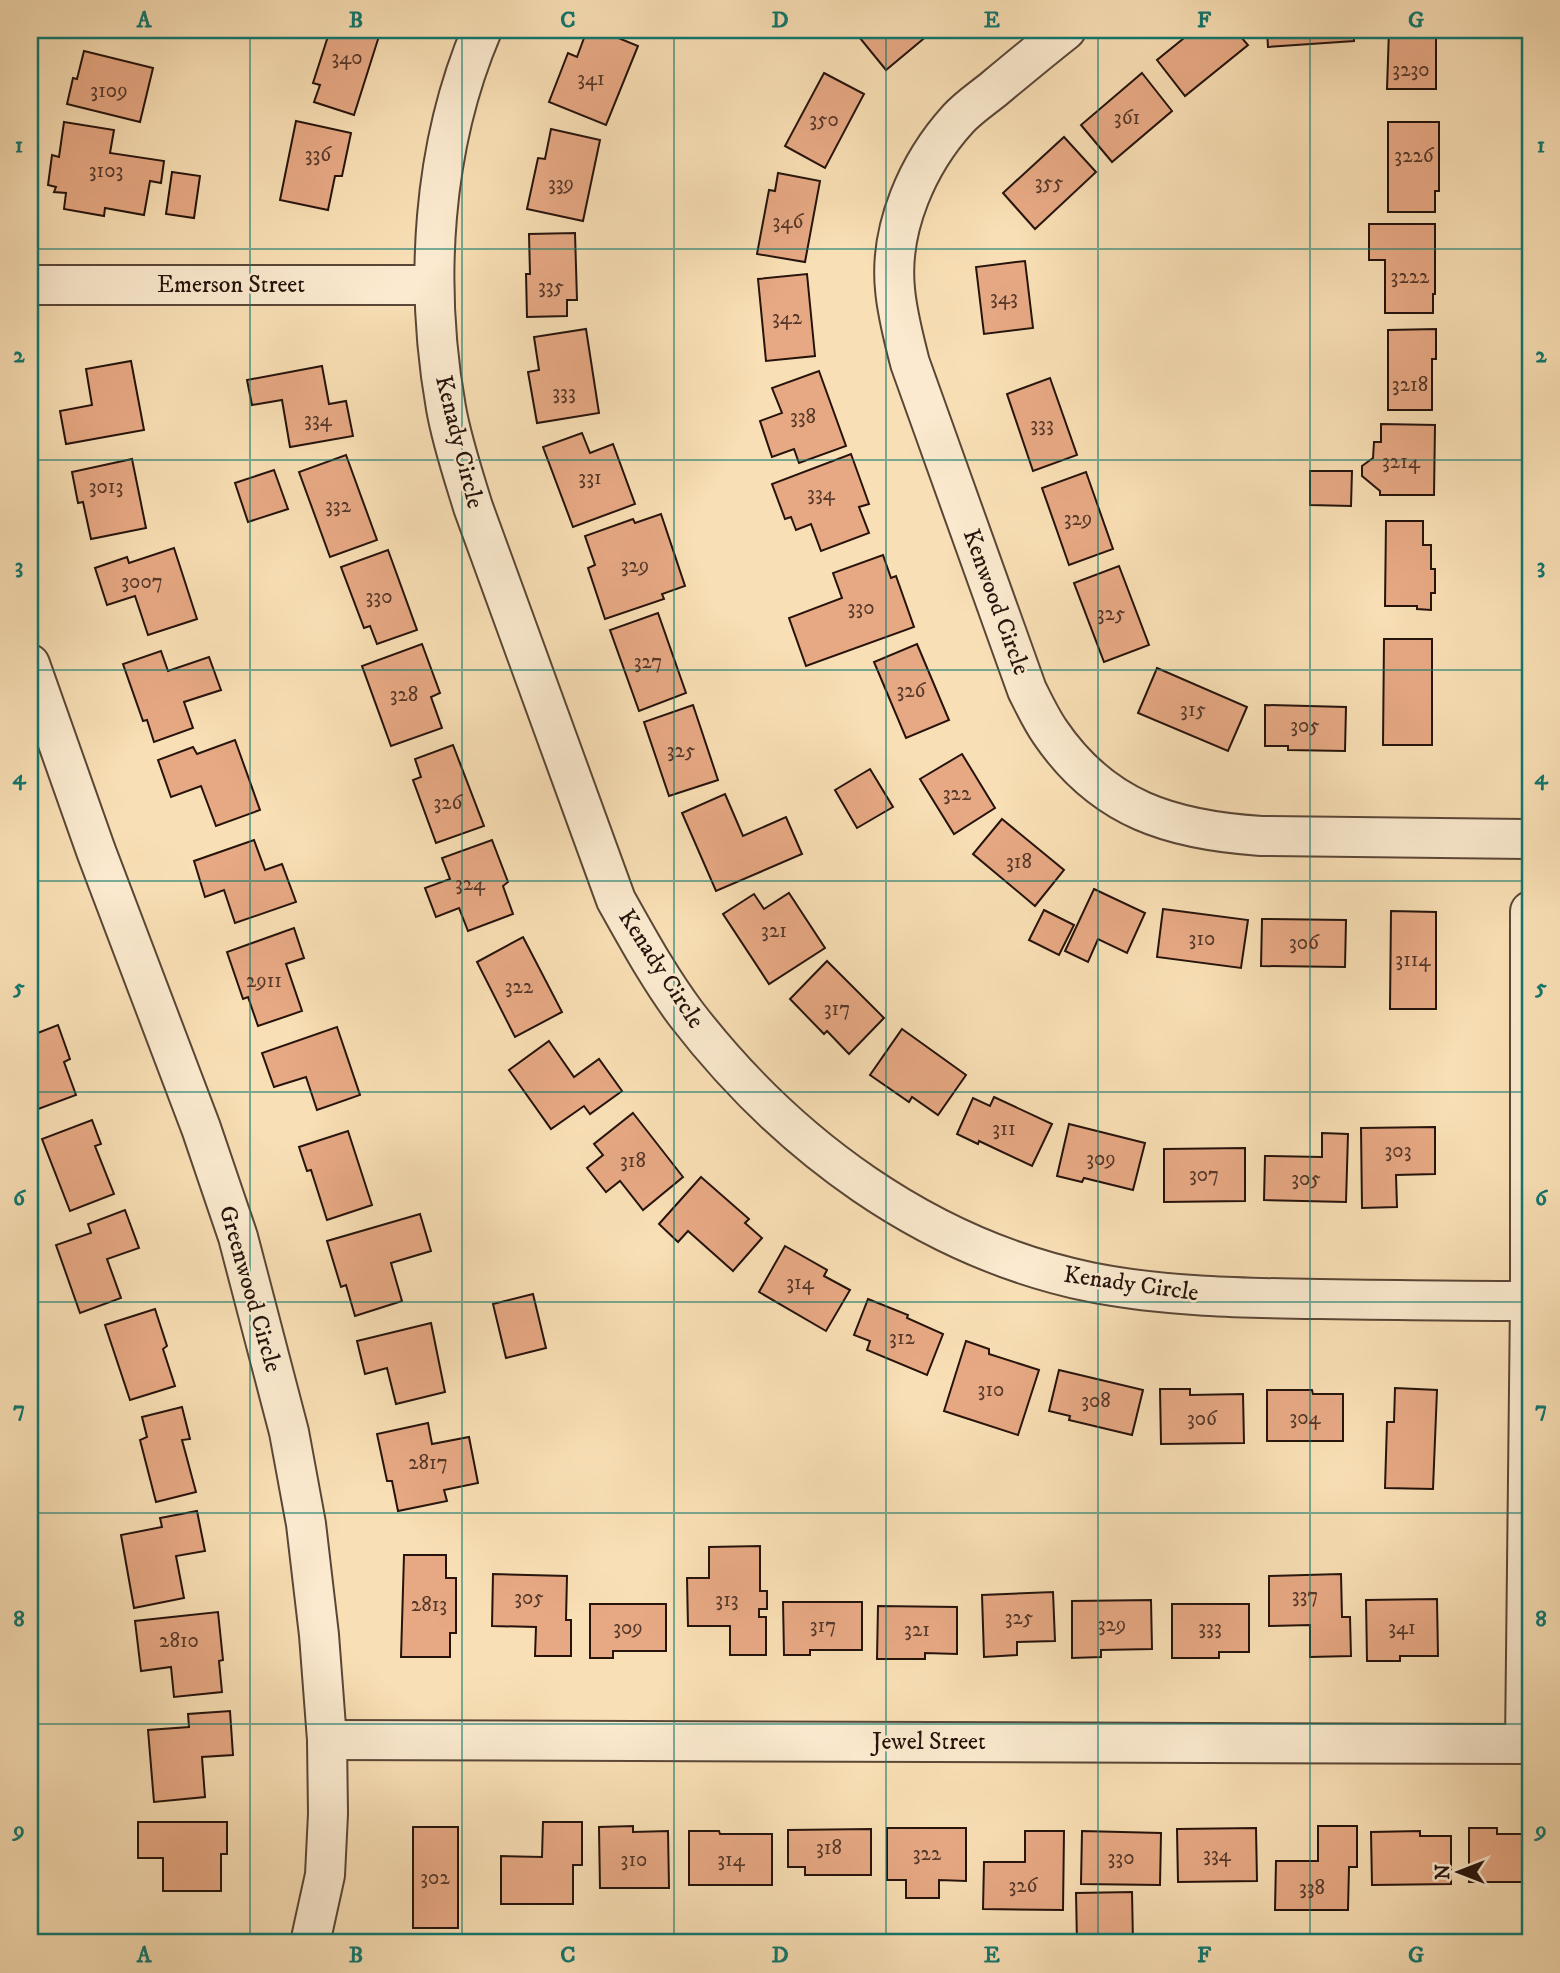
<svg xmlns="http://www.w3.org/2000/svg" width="1560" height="1973" font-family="'IM FELL DW Pica',serif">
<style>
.building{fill:#e7a984;stroke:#25130c;stroke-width:2}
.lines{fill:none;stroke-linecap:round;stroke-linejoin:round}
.minor-casing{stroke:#5a4636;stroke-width:42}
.minor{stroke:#fbeacf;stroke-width:38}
.grid{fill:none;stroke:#0f766e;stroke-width:2;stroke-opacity:0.55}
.labels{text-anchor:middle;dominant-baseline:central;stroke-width:5;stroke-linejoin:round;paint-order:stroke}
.number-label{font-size:21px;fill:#56382a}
.street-label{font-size:24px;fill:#25130c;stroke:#fbeacf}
.neatline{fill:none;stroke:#0f766e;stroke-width:2.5}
.grid-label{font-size:23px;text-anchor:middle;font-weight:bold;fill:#0f766e}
</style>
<rect width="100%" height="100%" fill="#f9dfb5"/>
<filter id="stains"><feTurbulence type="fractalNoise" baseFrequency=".00286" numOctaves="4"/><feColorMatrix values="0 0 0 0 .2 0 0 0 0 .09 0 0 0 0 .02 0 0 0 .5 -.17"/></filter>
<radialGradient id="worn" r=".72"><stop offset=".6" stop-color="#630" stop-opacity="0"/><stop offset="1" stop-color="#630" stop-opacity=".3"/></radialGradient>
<!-- building -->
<g class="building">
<polygon points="330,30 371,30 380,33 354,115 314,102 320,85 313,83"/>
<polygon points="587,30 599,30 638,46 606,125 549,102 568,53 577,57"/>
<polygon points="858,30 934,30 886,70 855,32"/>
<polygon points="1194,30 1235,30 1248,45 1185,96 1157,60"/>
<polygon points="1267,30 1353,30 1354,41 1268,47"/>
<polygon points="1389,30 1436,30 1436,89 1387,89"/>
<polygon points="84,51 153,68 140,122 67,104 73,78 77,79"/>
<polygon points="824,73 864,94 825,168 785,146"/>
<polygon points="1142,73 1172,111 1112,162 1081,125"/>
<polygon points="296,121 351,133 342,176 335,176 328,210 280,200"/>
<polygon points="64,122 114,130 110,153 164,161 161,183 150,181 144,215 105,208 104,216 64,209 66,193 54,192 56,187 48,185 52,155 59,157"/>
<polygon points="1388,122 1439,122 1439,191 1435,191 1435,212 1388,212"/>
<polygon points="551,129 600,140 583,221 527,209 538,158 545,159"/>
<polygon points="1064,137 1096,172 1035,229 1003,193"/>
<polygon points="172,172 200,176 194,218 166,214"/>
<polygon points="778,173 820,181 805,262 757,254 769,190 775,191"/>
<polygon points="1369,224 1435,224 1435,294 1433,294 1433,313 1385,313 1385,260 1369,260"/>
<polygon points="575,233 577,300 567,300 567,316 527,317 526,274 530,274 529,234"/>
<polygon points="1025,261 1033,328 984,334 976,267"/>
<polygon points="807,274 815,356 766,361 758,279"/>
<polygon points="586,329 599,413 537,423 528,372 539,370 534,337"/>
<polygon points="1436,329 1436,359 1432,359 1432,410 1388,410 1388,330"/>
<polygon points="131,361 144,430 66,444 60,411 92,405 86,369"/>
<polygon points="322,366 329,404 346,401 353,436 290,447 282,400 252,405 247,380"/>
<polygon points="819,371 846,446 799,463 794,449 772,457 760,421 782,413 772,388"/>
<polygon points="1050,378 1077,455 1033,471 1007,394"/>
<polygon points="1381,424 1435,425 1434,495 1380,495 1380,491 1362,476 1362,466 1373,458 1374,442 1381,442"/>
<polygon points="582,433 590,453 613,444 635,504 573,527 543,447"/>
<polygon points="851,454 869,504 859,507 869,533 821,551 811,524 796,530 791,517 785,519 772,484"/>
<polygon points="346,455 377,540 330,557 299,472"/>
<polygon points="132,459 146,528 91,539 83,502 78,503 72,472"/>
<polygon points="274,470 288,509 248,522 235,483"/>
<polygon points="1310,471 1352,471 1351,506 1310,505"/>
<polygon points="1086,472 1113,549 1069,565 1042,488"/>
<polygon points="661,514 685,586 662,594 664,599 605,619 588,568 595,565 585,536 633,519 635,523"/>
<polygon points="1386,521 1423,521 1423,545 1431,545 1431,569 1435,569 1435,593 1431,593 1431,610 1417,609 1417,606 1385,606"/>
<polygon points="174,548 197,619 148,635 135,596 107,605 95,568 127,557 129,563"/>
<polygon points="388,550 417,630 377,644 370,626 364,628 341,567"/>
<polygon points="883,555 891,578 896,576 914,627 806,666 789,618 842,598 833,573"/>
<polygon points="1119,566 1149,645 1104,662 1074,583"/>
<polygon points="658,613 686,693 639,711 610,630"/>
<polygon points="1384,639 1432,639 1432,745 1383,745"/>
<polygon points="422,644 440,693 431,697 442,728 391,746 362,666"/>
<polygon points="917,644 949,720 906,738 874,662"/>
<polygon points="161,651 168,671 209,657 221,690 184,702 193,728 154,742 147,720 143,721 123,664"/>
<polygon points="1157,668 1247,707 1228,751 1138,713"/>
<polygon points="693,705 718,780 669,796 644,722"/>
<polygon points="1265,705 1346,707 1345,751 1288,750 1288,746 1265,746"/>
<polygon points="235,740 260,810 216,826 201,786 171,797 158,760 193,747 197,754"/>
<polygon points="453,745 484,826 436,843 413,780 421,777 415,759"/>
<polygon points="962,754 995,808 954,834 920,779"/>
<polygon points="870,769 893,807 857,828 835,790"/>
<polygon points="725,794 743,836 786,817 802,854 716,891 682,813"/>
<polygon points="1002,819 1064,870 1035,906 973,854"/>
<polygon points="254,840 265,870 282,864 296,902 235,923 224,890 205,897 194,861"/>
<polygon points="492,840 508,882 503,886 513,914 468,931 459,908 436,917 425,888 450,879 442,858"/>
<polygon points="1094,889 1145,913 1127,953 1098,939 1088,962 1065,951"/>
<polygon points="789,893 825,948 769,984 723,914 754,894 764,909"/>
<polygon points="1163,909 1248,920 1241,968 1157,957"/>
<polygon points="1044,910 1074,925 1059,955 1029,940"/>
<polygon points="1391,911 1436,912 1436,1009 1390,1009"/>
<polygon points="1262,919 1346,920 1345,967 1261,966"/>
<polygon points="294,928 304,958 286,964 302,1011 258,1026 248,997 243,999 227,952"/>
<polygon points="523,937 562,1012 515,1037 477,962"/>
<polygon points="827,961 884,1018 849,1054 827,1031 824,1034 790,999"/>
<polygon points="58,1025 70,1059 64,1062 76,1095 30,1112 30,1036"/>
<polygon points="337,1027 360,1095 317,1110 306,1077 274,1087 262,1053"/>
<polygon points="902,1029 966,1075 938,1115 912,1097 909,1102 870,1075"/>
<polygon points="549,1041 574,1077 599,1059 622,1091 590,1114 584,1106 551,1129 509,1070"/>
<polygon points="994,1097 1052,1124 1032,1166 979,1141 978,1144 957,1134 973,1098 990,1106"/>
<polygon points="633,1113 683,1177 643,1210 620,1181 606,1192 587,1168 603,1155 594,1144"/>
<polygon points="92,1120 101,1144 95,1146 114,1194 70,1211 42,1139"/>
<polygon points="1069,1124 1145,1143 1133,1190 1084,1178 1082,1182 1057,1176"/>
<polygon points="1435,1127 1435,1174 1396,1175 1397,1207 1362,1208 1361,1128"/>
<polygon points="348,1131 372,1205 327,1220 311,1170 307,1171 299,1147"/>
<polygon points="1322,1133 1348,1134 1346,1202 1264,1200 1265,1156 1322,1157"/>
<polygon points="1245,1148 1245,1201 1164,1202 1164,1149"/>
<polygon points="701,1177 749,1219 745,1223 762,1238 733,1271 688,1231 678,1242 659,1224"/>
<polygon points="125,1210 139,1248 107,1259 121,1298 80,1313 56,1245 91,1233 88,1224"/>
<polygon points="420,1214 431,1251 391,1263 402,1301 355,1316 346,1285 341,1287 327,1241"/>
<polygon points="785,1246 827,1270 824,1276 850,1290 826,1331 759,1292"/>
<polygon points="533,1294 546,1348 506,1358 493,1304"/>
<polygon points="868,1299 908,1315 907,1318 943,1334 927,1375 867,1350 870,1341 854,1335"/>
<polygon points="155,1309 167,1346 163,1349 175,1386 130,1400 105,1325"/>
<polygon points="431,1323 445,1392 396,1404 387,1368 365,1374 357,1341"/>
<polygon points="966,1341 989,1349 989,1354 1039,1370 1018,1435 944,1411"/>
<polygon points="1059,1370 1143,1390 1132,1435 1069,1420 1070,1416 1049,1411"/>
<polygon points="1395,1388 1437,1390 1433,1489 1385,1488 1387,1422 1394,1422"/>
<polygon points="1160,1389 1190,1389 1190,1395 1243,1394 1244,1443 1161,1444"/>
<polygon points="1267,1390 1312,1390 1313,1394 1343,1394 1343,1441 1267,1441"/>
<polygon points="182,1407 190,1439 182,1440 196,1492 156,1502 140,1440 147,1437 142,1417"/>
<polygon points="428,1423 432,1444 469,1437 478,1483 444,1490 447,1501 398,1511 392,1481 387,1481 377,1434"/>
<polygon points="197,1511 205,1551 176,1556 184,1598 134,1608 121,1535 162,1527 160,1518"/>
<polygon points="760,1546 760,1591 767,1591 767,1609 759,1609 759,1617 766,1617 766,1655 730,1655 730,1626 688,1626 687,1578 709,1578 709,1547"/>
<polygon points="404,1555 446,1555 446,1578 456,1578 456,1633 450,1633 450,1657 401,1657"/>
<polygon points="493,1574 567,1576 566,1620 571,1620 571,1656 535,1656 536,1627 492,1626"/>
<polygon points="1341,1574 1342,1617 1350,1617 1351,1656 1310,1657 1310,1625 1269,1626 1269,1576"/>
<polygon points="1053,1592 1055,1641 1017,1642 1017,1655 984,1657 982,1595"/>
<polygon points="1437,1599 1438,1656 1400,1656 1400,1661 1367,1661 1366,1600"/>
<polygon points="1151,1600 1152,1649 1101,1650 1101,1657 1072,1658 1072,1601"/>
<polygon points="783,1602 862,1602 862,1650 810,1650 810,1655 784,1655"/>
<polygon points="590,1604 666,1604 666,1651 613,1651 613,1658 590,1658"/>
<polygon points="1172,1604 1249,1604 1249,1652 1219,1652 1219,1658 1172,1658"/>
<polygon points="878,1606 957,1607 957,1654 925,1653 925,1659 877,1659"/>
<polygon points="218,1612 223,1660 219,1661 222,1692 174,1697 171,1667 141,1671 135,1621"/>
<polygon points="230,1711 233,1755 202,1757 205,1797 154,1802 148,1730 189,1727 188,1714"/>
<polygon points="138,1822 227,1822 227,1854 221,1854 221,1891 163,1891 163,1858 138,1858"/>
<polygon points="543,1822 582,1822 582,1865 573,1865 573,1904 501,1904 501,1856 542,1857"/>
<polygon points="633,1826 633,1832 668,1831 669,1888 600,1888 599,1827"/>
<polygon points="1318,1826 1357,1826 1357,1867 1349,1867 1348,1910 1275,1910 1276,1861 1318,1861"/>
<rect x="413" y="1827" width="45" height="101"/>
<polygon points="887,1828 966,1828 966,1881 939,1880 939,1898 906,1898 906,1880 887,1880"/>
<polygon points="1256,1828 1257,1881 1178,1882 1177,1829"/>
<polygon points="1469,1828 1497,1828 1497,1834 1530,1834 1530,1882 1469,1882"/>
<polygon points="871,1829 871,1875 805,1875 805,1867 788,1867 788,1830"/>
<polygon points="689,1831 719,1831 720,1834 772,1834 772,1885 689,1885"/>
<polygon points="1025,1831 1064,1831 1063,1910 983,1909 984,1862 1025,1862"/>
<polygon points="1082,1831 1161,1833 1160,1885 1081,1884"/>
<polygon points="1420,1831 1420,1836 1451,1836 1451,1884 1372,1885 1371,1832"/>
<polygon points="1132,1892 1133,1943 1077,1943 1076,1893"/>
</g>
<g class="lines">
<defs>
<g id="minor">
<path d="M482,30c-50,117 -58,254 -36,378 6,34 17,66 27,99l143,393c22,39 43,78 70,114 101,131 240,234 404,268 75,15 154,16 230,17 70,1 140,2 210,2"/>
<path d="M1066,30c-24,19 -47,38 -71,58 -12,10 -26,19 -37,31 -40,44 -69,109 -63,170 2,25 9,50 15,74l117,327c7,14 14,29 23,42 53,78 122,98 211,104l269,3"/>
<polyline points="30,285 433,285"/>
<polyline points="30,664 96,851 201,1128 238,1237 289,1432 306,1524 319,1635 327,1740 328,1814 325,1875 310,1943"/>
<polyline points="327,1740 1530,1744"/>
<polyline points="1525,1744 1530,1301 1530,911"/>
</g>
</defs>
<!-- minor casing -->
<use href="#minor" class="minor-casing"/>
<!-- minor -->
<use href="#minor" class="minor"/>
</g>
<!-- grid -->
<path class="grid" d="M250,30v1913M462,30v1913M674,30v1913M886,30v1913M1098,30v1913M1310,30v1913M30,249h1500M30,460h1500M30,670h1500M30,881h1500M30,1092h1500M30,1302h1500M30,1513h1500M30,1724h1500"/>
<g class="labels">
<!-- number labels -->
<g class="number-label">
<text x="347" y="58">340</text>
<text x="1411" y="70">3230</text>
<text x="591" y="79">341</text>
<text x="109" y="91">3109</text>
<text x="1127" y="118">361</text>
<text x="824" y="120">350</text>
<text x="318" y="155">336</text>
<text x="1414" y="156">3226</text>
<text x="106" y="171">3103</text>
<text x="1049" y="183">355</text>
<text x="561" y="184">339</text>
<text x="788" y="222">346</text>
<text x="1410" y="277">3222</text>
<text x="551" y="287">335</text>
<text x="1004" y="298">343</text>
<text x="787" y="318">342</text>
<text x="1410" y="385">3218</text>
<text x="564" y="393">333</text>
<text x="803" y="417">338</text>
<text x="318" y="420">334</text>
<text x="1042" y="425">333</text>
<text x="1401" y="462">3214</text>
<text x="590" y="478">331</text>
<text x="106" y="487">3013</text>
<text x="821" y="494">334</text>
<text x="338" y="506">332</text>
<text x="1078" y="519">329</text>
<text x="635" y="566">329</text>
<text x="142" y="582">3007</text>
<text x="379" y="597">330</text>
<text x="861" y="608">330</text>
<text x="1111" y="614">325</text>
<text x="648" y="662">327</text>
<text x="911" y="691">326</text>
<text x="404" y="695">328</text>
<text x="1193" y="710">315</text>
<text x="1305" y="726">305</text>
<text x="681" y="751">325</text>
<text x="957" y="794">322</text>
<text x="448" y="803">326</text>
<text x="1019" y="862">318</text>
<text x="470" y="884">324</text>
<text x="774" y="931">321</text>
<text x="1202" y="939">310</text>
<text x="1304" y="943">306</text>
<text x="1413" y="960">3114</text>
<text x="264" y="981">2911</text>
<text x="519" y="987">322</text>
<text x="837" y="1009">317</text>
<text x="1004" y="1129">311</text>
<text x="1398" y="1151">303</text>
<text x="1101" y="1159">309</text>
<text x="633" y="1161">318</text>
<text x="1204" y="1175">307</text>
<text x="1306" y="1179">305</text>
<text x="800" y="1283">314</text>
<text x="902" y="1338">312</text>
<text x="991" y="1390">310</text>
<text x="1096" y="1401">308</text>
<text x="1305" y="1418">304</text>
<text x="1202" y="1419">306</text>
<text x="428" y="1463">2817</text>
<text x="1305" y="1596">337</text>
<text x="529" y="1598">305</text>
<text x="727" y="1600">313</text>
<text x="429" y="1605">2813</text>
<text x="1019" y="1618">325</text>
<text x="1112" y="1625">329</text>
<text x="823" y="1626">317</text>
<text x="628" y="1628">309</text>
<text x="1210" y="1628">333</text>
<text x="1402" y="1628">341</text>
<text x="917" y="1630">321</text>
<text x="179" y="1641">2810</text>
<text x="829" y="1848">318</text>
<text x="927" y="1854">322</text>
<text x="1217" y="1855">334</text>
<text x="1121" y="1858">330</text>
<text x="634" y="1860">310</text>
<text x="731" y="1860">314</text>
<text x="435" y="1878">302</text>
<text x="1023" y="1886">326</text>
<text x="1312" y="1888">338</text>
</g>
<!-- street labels -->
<g class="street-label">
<text x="231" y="285">Emerson Street</text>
<text transform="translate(459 442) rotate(76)">Kenady Circle</text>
<text transform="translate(996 602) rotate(70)">Kenwood Circle</text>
<text transform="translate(661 969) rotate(57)">Kenady Circle</text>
<text transform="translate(1131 1284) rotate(8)">Kenady Circle</text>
<text transform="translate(250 1289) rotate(74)">Greenwood Circle</text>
<text x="929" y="1742">Jewel Street</text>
</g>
</g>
<!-- margin -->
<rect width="1560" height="1973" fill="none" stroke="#f9dfb5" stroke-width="77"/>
<!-- north arrow -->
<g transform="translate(1459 1872) rotate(270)" stroke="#fbeacf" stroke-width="5" paint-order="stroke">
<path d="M0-5L12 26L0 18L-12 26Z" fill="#25130c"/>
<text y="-10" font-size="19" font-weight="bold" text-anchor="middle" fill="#25130c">N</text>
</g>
<rect x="38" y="38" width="1484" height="1896" class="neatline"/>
<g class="grid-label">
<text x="144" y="27">A</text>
<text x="356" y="27">B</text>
<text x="568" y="27">C</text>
<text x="780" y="27">D</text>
<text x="992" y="27">E</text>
<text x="1204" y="27">F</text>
<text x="1416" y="27">G</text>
<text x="19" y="152">1</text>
<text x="1541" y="152">1</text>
<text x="19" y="362">2</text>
<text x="1541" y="362">2</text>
<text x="19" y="573">3</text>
<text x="1541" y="573">3</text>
<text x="19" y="784">4</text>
<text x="1541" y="784">4</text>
<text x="19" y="994">5</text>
<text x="1541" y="994">5</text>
<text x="19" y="1205">6</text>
<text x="1541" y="1205">6</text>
<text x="19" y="1416">7</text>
<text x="1541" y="1416">7</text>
<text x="19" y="1626">8</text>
<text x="1541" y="1626">8</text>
<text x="19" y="1837">9</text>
<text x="1541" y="1837">9</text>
<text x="144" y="1962">A</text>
<text x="356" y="1962">B</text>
<text x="568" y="1962">C</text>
<text x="780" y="1962">D</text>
<text x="992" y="1962">E</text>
<text x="1204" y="1962">F</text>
<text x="1416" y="1962">G</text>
</g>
<rect width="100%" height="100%" filter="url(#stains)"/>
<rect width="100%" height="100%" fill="url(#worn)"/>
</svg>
